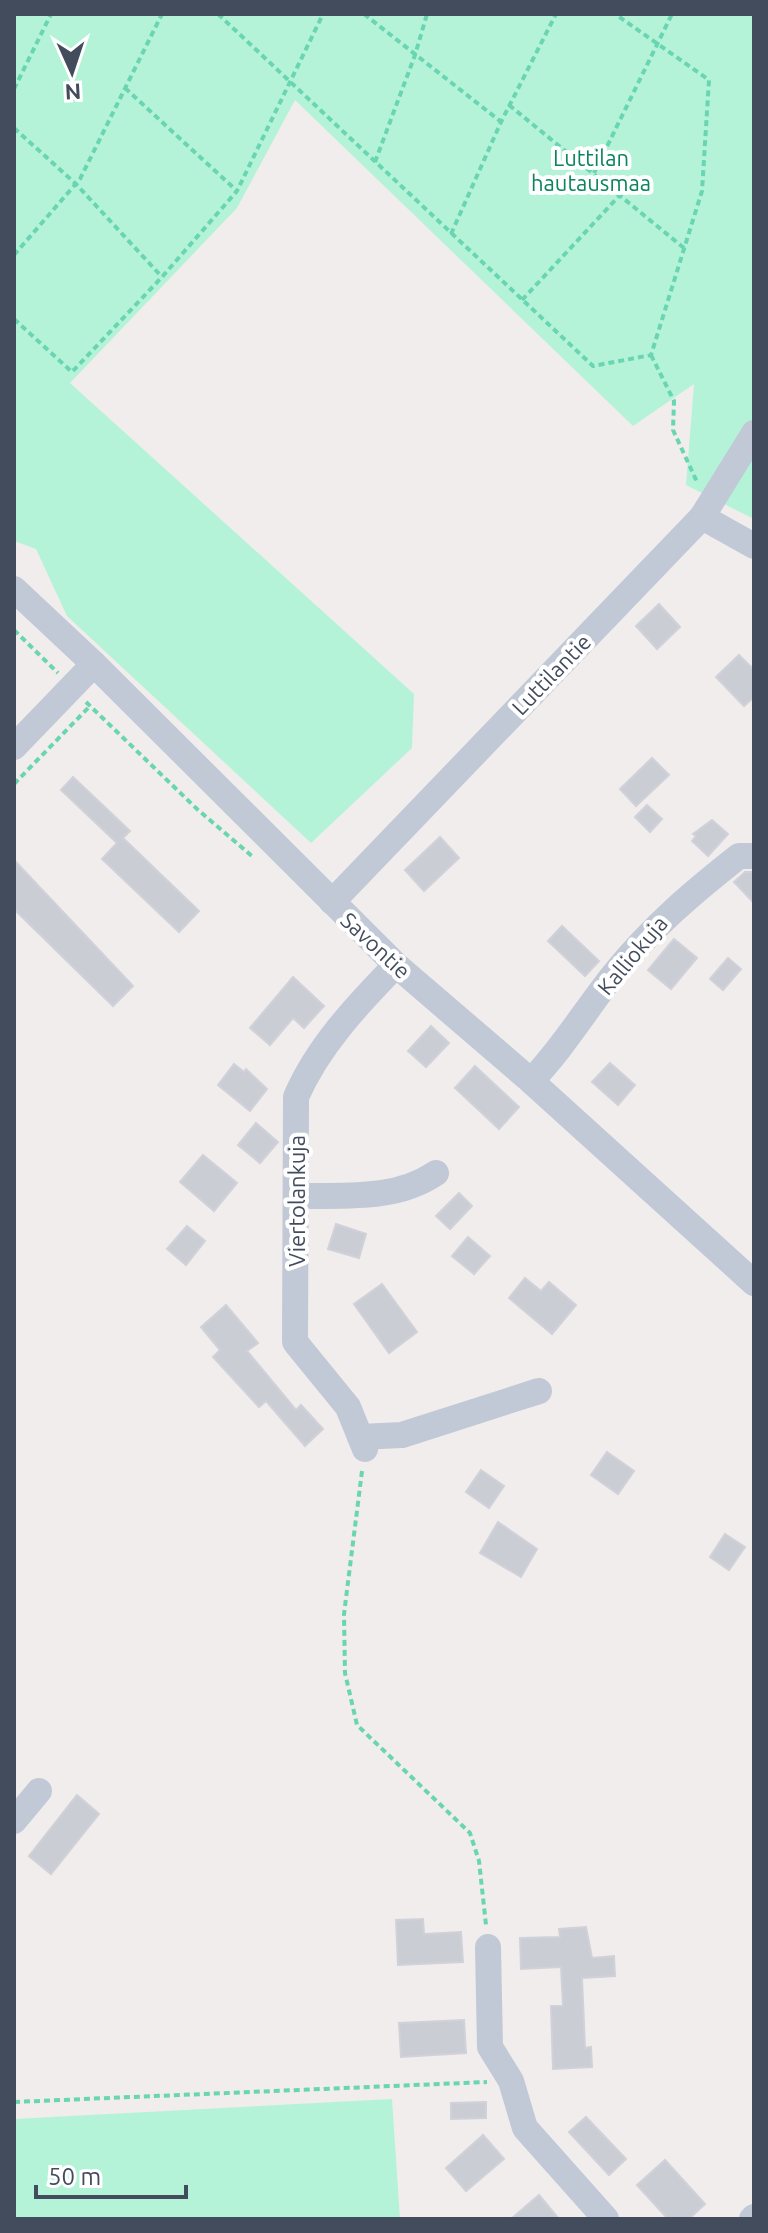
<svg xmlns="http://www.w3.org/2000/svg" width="768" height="2233" font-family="Ubuntu,sans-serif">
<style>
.green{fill:#b5f3d8}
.building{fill:#cbcdd5;stroke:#d0d1d9;stroke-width:2}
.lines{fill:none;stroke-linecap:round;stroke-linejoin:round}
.path{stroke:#6ad5b2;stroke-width:4;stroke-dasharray:6 4;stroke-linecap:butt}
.minor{stroke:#c1c9d6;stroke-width:26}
.labels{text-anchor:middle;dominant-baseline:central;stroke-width:8;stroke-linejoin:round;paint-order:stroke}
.park-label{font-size:22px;fill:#0c855d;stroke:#fff}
.street-label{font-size:22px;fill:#434c5c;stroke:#fff}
</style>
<rect width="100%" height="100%" fill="#f0edec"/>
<!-- green -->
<g class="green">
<polygon points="14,14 754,14 754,519 686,485 694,384 633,426 295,100 237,208 70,383 414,694 412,748 311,843 67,616 36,549 14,541"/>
<polygon points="392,2099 400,2219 14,2219 14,2119"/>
</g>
<!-- building -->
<g class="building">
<polygon points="659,604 680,627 657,649 636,626"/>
<polygon points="739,655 754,670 754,697 744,706 716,677"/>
<polygon points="652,758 669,775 636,806 620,789"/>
<polygon points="73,777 130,831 123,838 199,911 179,932 102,859 117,843 61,790"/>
<polygon points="647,805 662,819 650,832 635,817"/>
<polygon points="712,820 728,834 708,856 692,841 696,836 693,834"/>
<polygon points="440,837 459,858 424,891 405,870"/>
<polygon points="14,860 133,986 113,1006 14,909"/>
<polygon points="745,872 754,872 754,903 734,882"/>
<polygon points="562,926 599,961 585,976 548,941"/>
<polygon points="674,939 697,958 671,989 648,970"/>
<polygon points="728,958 741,969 723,990 710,979"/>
<polygon points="293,977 324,1006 304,1028 293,1018 270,1045 250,1028"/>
<polygon points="431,1026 449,1043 426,1067 408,1051"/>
<polygon points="610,1063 635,1085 618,1105 592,1082"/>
<polygon points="234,1064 244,1072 246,1069 267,1089 250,1111 218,1085"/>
<polygon points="475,1066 519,1107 499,1129 455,1088"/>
<polygon points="256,1123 278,1142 260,1163 238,1145"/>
<polygon points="203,1155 237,1183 214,1211 180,1182"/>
<polygon points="459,1193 472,1206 450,1229 436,1216"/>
<polygon points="336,1224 366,1234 359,1258 328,1249"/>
<polygon points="187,1226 205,1241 186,1265 167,1249"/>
<polygon points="468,1237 490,1256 474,1274 452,1256"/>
<polygon points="525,1278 541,1291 549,1282 576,1305 552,1334 509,1298"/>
<polygon points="382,1284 417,1332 389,1353 354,1304"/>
<polygon points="226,1305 258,1343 247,1351 296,1410 301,1405 323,1429 305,1446 266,1401 259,1407 213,1357 220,1350 201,1327"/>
<polygon points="607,1452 634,1471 618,1494 591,1475"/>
<polygon points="481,1470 504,1486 489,1508 466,1492"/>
<polygon points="498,1522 537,1549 521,1577 480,1553"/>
<polygon points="725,1534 745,1547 729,1570 710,1557"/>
<polygon points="77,1795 99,1814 51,1874 29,1856"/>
<polygon points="423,1919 424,1934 461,1932 463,1962 398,1965 396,1920"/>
<polygon points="586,1927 592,1958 614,1956 615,1976 582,1978 585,2048 591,2047 592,2067 553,2069 551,2006 563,2006 561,1967 521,1969 520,1938 560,1937 559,1929"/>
<polygon points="464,2020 466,2053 401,2057 399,2023"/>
<polygon points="486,2102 486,2118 451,2119 451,2103"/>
<polygon points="586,2117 626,2159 609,2175 569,2132"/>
<polygon points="483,2135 504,2159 466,2191 446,2168"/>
<polygon points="665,2160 705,2204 689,2219 668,2219 637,2185"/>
<polygon points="539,2195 559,2219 511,2219"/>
</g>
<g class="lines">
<!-- path -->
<g class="path">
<polyline points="218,14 593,366 651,355 702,191 709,80 615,14"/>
<polyline points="364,14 500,121"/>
<polyline points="125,88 237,191"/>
<polyline points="14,89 51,14"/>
<polyline points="509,105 684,248"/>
<polyline points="14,128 76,184 162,277"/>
<polyline points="375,162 415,55 427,14"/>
<polyline points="594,173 672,14"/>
<polyline points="451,234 501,122 556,14"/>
<polyline points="14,255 80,179 162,14"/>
<polyline points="522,300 620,195"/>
<polyline points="14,319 72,372 162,277 237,191 323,14"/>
<polyline points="651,355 674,401 673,430 697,482"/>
<polyline points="14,630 58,673"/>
<polyline points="86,702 197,809 253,857"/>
<polyline points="14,784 90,706"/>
<polyline points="362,1471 344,1614 345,1673 357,1725 470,1833 479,1861 486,1925"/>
<polyline points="14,2102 487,2082"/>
</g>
<!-- minor -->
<g class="minor">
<polyline points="702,517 754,546"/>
<polyline points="14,589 94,664 396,965 531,1081 754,1283"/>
<polyline points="14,747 94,664"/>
<polyline points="332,902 702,517 754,433"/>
<path d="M531,1081c32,-33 55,-72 83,-107 38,-47 78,-81 125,-118h15"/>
<path d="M296,1196c48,-1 99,5 140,-23"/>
<polyline points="360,1437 402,1435 539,1391"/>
<path d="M365,1449l-17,-42 -53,-65 1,-245c22,-51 62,-93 100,-132"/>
<polyline points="14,1821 39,1791"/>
<polyline points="488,1947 490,2047 511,2081 525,2128 606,2219"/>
<polyline points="752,2219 754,2217"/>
</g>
</g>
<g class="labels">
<!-- park labels -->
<g class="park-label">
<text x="591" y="157">Luttilan<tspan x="591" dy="25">hautausmaa</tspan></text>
</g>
<!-- street labels -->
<g class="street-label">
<text transform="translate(551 674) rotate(-46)">Luttilantie</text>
<text transform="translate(376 945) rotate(43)">Savontie</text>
<text transform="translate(632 955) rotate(-50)">Kalliokuja</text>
<text transform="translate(296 1201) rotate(-90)">Viertolankuja</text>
</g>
</g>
<!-- border -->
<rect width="768" height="2233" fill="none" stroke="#434c5c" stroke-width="32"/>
<!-- north arrow -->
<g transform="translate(72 72) rotate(177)" stroke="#ffffff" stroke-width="6" paint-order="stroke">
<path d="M0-6L14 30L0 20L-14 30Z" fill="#434c5c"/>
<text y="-12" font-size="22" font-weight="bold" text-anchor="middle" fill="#434c5c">N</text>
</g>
<!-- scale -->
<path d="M36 2185v12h150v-12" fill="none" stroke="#434c5c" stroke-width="4"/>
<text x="48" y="2185" font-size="24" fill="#434c5c" stroke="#ffffff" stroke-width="6" paint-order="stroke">50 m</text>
</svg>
